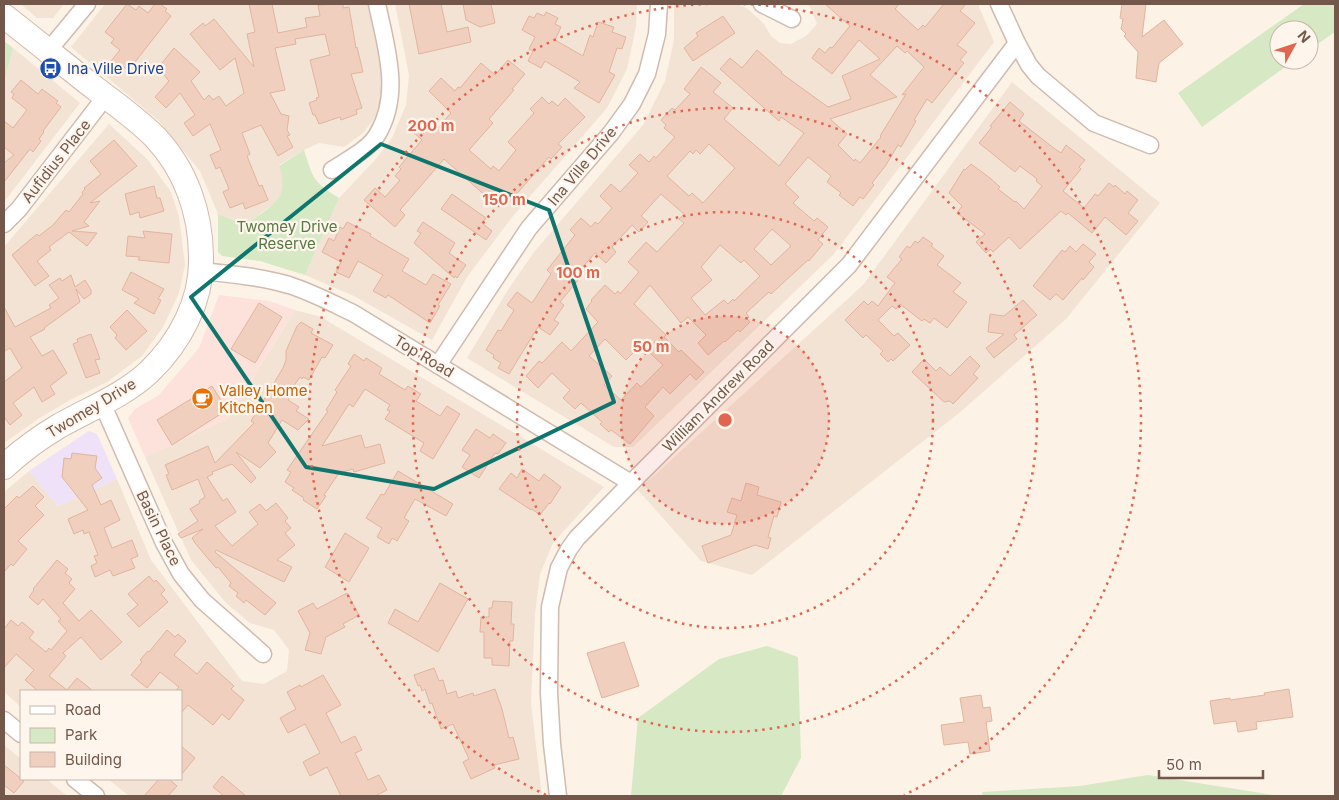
<svg xmlns="http://www.w3.org/2000/svg" width="1339" height="800" font-family="Inter,sans-serif">
<style>
.residential{fill:#f3e3d4}
.commercial{fill:#fce2da}
.education{fill:#efe2f8}
.green{fill:#d6e9c4}
.building{fill:#f0cfbe;stroke:#e2b49f;fill-rule:evenodd}
.lines{fill:none;stroke-linecap:round;stroke-linejoin:round}
.street-casing{stroke:#cfbbaf;stroke-width:19}
.secondary-casing{stroke:#d2bbad;stroke-width:26}
.street{stroke:#fff;stroke-width:16}
.secondary{stroke:#fff;stroke-width:24}
.marked{fill:none;stroke:#0f766e;stroke-width:4;stroke-linejoin:round}
.ring{fill:none;stroke:#e2664f;stroke-width:2.5;stroke-dasharray:2.5 5}
.labels{text-anchor:middle;dominant-baseline:central;stroke-width:4.5;stroke-linejoin:round;paint-order:stroke}
.transit-label{font-size:15px;fill:#164399;stroke:#fef6ec;text-anchor:start}
.street-label{font-size:15px;fill:#74574b;stroke:#fef6ec}
.park-label{font-size:15px;fill:#577943;stroke:#fef6ec}
.food-label{font-size:15px;fill:#c56008;stroke:#fef6ec;text-anchor:start}
.centre{fill:#e2664f;stroke:#fef6ec;stroke-width:2.5}
.ring-label{font-size:15px;text-anchor:middle;font-weight:bold;fill:#e2664f;stroke:#fef6ec;stroke-width:4.5;stroke-linejoin:round;paint-order:stroke}
</style>
<rect width="100%" height="100%" fill="#fcf2e6"/>
<!-- residential -->
<g class="residential">
<polygon points="21,4 64,4 53,18 37,18"/>
<polygon points="105,4 368,4 381,68 383,87 380,104 374,119 363,133 344,147 319,143 304,150 279,165 284,178 283,188 277,202 244,225 218,214 200,171 159,121 71,47"/>
<polygon points="395,4 637,4 636,27 627,69 607,108 513,216 467,277 432,340 354,296 305,275 339,198 375,160 392,138 406,105 409,75"/>
<polygon points="674,4 738,4 748,9 764,24 771,36 780,43 791,44 806,36 817,24 810,7 807,4 978,4 994,42 834,254 633,447 614,447 467,358 506,293 534,252 643,125 665,81 674,40"/>
<polygon points="13,48 80,103 4,202 4,83"/>
<polygon points="1012,82 1160,203 1066,319 958,414 752,575 701,561 638,490 863,285"/>
<polygon points="109,124 148,160 171,192 179,217 185,265 179,293 163,327 142,356 107,382 70,400 38,419 4,443 4,247"/>
<polygon points="295,310 321,317 604,487 553,543 540,574 535,614 531,703 542,796 129,796 108,779 181,779 181,691 21,691 21,707 4,692 4,492 29,471 58,506 117,479 151,560 242,681 264,684 287,671 289,650 274,630 250,623 226,603 191,560 145,457 228,419"/>
<polygon points="4,745 21,759 21,779 46,779 67,796 4,796"/>
</g>
<!-- commercial -->
<polygon class="commercial" points="219,295 269,301 295,310 228,419 145,457 128,418 135,409 159,395 199,348"/>
<!-- education -->
<polygon class="education" points="89,431 97,434 117,479 58,506 29,471"/>
<!-- green -->
<g class="green">
<polygon points="1304,4 1335,4 1335,32 1309,50 1309,30 1279,30 1279,60 1295,60 1202,127 1178,93"/>
<polygon points="4,41 13,48 4,83"/>
<path d="M304,150c9,28 8,31 35,48l-34,77 -45,-14 -38,-5 -4,-4v-38l26,11c24,-16 48,-26 35,-59z"/>
<polygon points="767,646 798,657 801,758 781,796 631,796 638,718 719,659"/>
<polygon points="1148,775 1280,796 983,796 982,792 1080,786"/>
</g>
<!-- building -->
<g class="building">
<polygon points="127,4 136,10 139,6 148,13 155,4 160,4 167,9 165,11 171,16 128,71 123,66 121,69 111,61 120,50 111,43 114,39 105,32"/>
<polygon points="249,4 272,4 278,33 307,27 305,18 320,16 318,5 343,4 343,8 349,7 356,48 357,47 363,72 351,74 362,108 356,110 357,114 341,120 340,117 319,124 315,115 313,115 309,103 317,100 316,98 319,97 310,60 330,55 325,34 295,39 296,44 275,48 285,90 270,93 281,114 289,116 287,130 290,135 287,136 293,147 278,156 261,125 242,133 250,154 247,156 259,186 262,185 268,200 245,209 243,203 230,208 223,192 229,189 220,167 216,169 210,155 221,150 210,124 193,136 184,123 195,115 180,93 166,108 155,97 169,81 158,68 174,48 200,72 191,81 204,100 209,95 213,100 219,96 226,106 244,93 235,58 220,70 190,34 203,23 205,26 214,19 254,67 247,34 255,32"/>
<polygon points="409,4 441,4 447,32 468,27 471,42 419,54"/>
<polygon points="463,4 491,4 495,23 480,27 466,20"/>
<path d="M825,4h74l-4,5 23,21 5,-5 2,2 19,-23h22l-6,7 15,12 -18,22 10,7 -7,8 4,3 -32,40 -5,-4 -13,21 2,1 -15,26 -3,-2 -12,20 -14,18 2,2 -11,14 -3,-2 -7,9 -14,-11 2,-2 -14,-11 4,-6 -23,-19 -23,27 14,13 -6,6 21,18 3,-3 11,9 -10,13 5,4 -14,17 -1,-1 -37,34 -2,-2 -23,21 3,4 -2,2 3,3 -10,10 -2,-2 -13,12 -1,-1 -16,14 -10,-12 8,-8 -18,-18 -7,6 -31,-38 -16,19 32,31 -2,2 15,15 2,-2 23,22 -8,8 -6,-6 -20,20 -7,-7 -18,20 9,9 -24,28 -19,-14 -2,2 -9,-8 2,-2 -21,-19 -6,6 -12,-11 7,-8 -18,-17 -14,15 -12,-12 13,-15 3,2 20,-21 9,9 27,-29 -12,-13 6,-8 -1,-1 14,-15 10,9 3,-3 2,3 19,-22 -11,-10 18,-20 11,10 27,-29 -5,-4 5,-5 -23,-20 -20,22 7,6 -9,10 -7,-7 -20,22 4,5 -10,11 -11,-10 -20,23 4,3 -19,23 4,3 -10,15 5,3 -9,12 -12,-8 -29,47 -11,-6 3,-5 -8,-5 1,-3 -8,-5 12,-20 3,1 13,-21 -7,-5 10,-13 15,11 19,-29 -4,-4 28,-35 -5,-5 11,-12 10,9 4,-5 3,2 14,-16 -12,-12 11,-12 9,8 18,-19 -9,-8 11,-11 9,8 5,-6 2,2 19,-21 -11,-9 2,-3 -5,-5 11,-12 3,2 15,-16 -6,-5 17,-22 20,16 -8,9 20,16 -9,11 55,47 25,-33 -23,-16 -2,4 -59,-52 10,-11 12,10 15,-18 25,22 -1,1 47,34 23,-8 -9,-23 38,-17 -21,-19 -27,34 -20,-16 7,-10 6,5 5,-6 2,1 18,-22zM897,46l8,7 2,-2 17,16 -22,28 4,-1 -26,42 1,1 -21,26 -5,-4 -1,2 -16,-16 9,-11 -17,-15 67,-22 -27,-22zM709,144l26,24 -32,35 -11,-10 -3,3 -22,-20 23,-25 3,3 3,-4 4,4zM772,229l19,17 -20,19 -17,-16zM720,245l21,18 3,-3 16,16 -26,25 -1,-2 -5,5 -4,-4 -19,15 -14,-17 21,-18 -11,-13zM605,339l21,21 15,-15 22,20 -22,22 -4,-4 -16,17 -17,-15 8,-9 -23,-20z"/>
<polygon points="1122,4 1146,4 1142,37 1164,20 1183,44 1159,63 1156,82 1136,78 1138,52 1124,36 1126,34 1121,29 1123,19 1120,18"/>
<polygon points="546,12 558,18 555,24 561,27 555,40 583,56 590,35 593,37 598,22 614,27 612,32 626,37 622,49 617,48 609,72 615,75 599,103 574,88 580,82 545,61 541,68 528,61 533,51 529,49 535,37 522,30 529,16 534,18 537,13 544,16"/>
<polygon points="723,16 735,33 693,61 684,48 698,36 696,33"/>
<polygon points="508,60 525,74 512,89 514,90 489,119 493,123 469,150 491,169 493,166 499,171 516,150 508,142 534,113 530,109 542,97 549,104 552,101 558,106 565,98 585,117 558,144 562,147 551,159 549,157 506,206 499,200 496,205 444,159 400,210 405,215 395,227 364,200 375,188 385,197 400,180 395,176 401,169 399,167 422,140 413,132 423,120 435,131 451,113 429,91 441,78 455,91 458,87 460,88 481,63 495,75"/>
<polygon points="21,80 38,94 42,89 58,101 56,103 61,107 43,131 44,132 39,139 41,141 33,152 30,149 4,182 4,163 14,155 4,147 4,121 13,128 27,110 12,98 14,94 11,92"/>
<polygon points="1010,102 1024,114 1019,121 1055,149 1061,153 1066,145 1085,160 1079,167 1081,169 1063,191 1084,208 1095,194 1098,196 1109,183 1114,187 1115,185 1125,194 1127,191 1138,200 1128,213 1138,221 1126,235 1105,217 1092,233 1068,213 1066,215 1061,211 1020,249 1009,237 993,252 991,249 986,253 976,242 985,234 957,213 962,206 949,193 964,169 965,170 971,164 990,178 1000,187 998,189 1015,202 1016,201 1024,209 1042,186 1036,181 1037,179 1020,166 1015,172 979,143 992,127 990,126"/>
<polygon points="114,140 137,166 90,203 100,201 84,222 89,226 72,231 97,233 87,246 69,232 49,247 51,250 37,261 49,276 35,286 12,255 37,234 39,236 53,225 66,210 69,212 83,194 82,192 85,189 84,188 101,174 90,161"/>
<polygon points="154,186 157,198 160,198 164,211 140,218 139,212 130,215 125,194"/>
<polygon points="452,194 486,218 482,223 492,231 486,240 441,209"/>
<polygon points="347,222 371,234 370,236 409,259 402,271 426,285 433,274 451,284 438,305 440,306 430,323 388,295 386,298 373,291 383,275 358,261 349,278 336,272 341,262 322,252 329,238 334,241 340,227 343,229"/>
<polygon points="423,222 455,243 449,253 466,265 457,278 455,276 454,278 414,243 421,233 417,231"/>
<polygon points="143,231 172,234 169,263 138,260 140,257 126,256 128,236 145,238"/>
<polygon points="923,237 933,244 931,246 944,256 937,265 961,283 953,292 967,302 947,328 934,318 930,323 924,319 922,321 900,304 896,309 892,306 878,320 894,336 898,333 910,345 893,361 891,359 888,362 880,354 883,351 866,335 863,338 845,320 864,301 868,305 872,301 878,306 895,283 887,277 902,259 899,257 907,246 910,248 915,241 918,243"/>
<polygon points="1083,244 1096,254 1089,262 1094,267 1083,280 1082,278 1063,300 1056,294 1050,300 1033,286 1062,250 1065,252 1070,246 1076,252"/>
<polygon points="131,272 164,289 158,299 161,300 154,314 134,303 139,299 122,290"/>
<polygon points="71,275 75,287 85,280 91,290 91,294 84,299 76,289 80,302 44,328 45,329 30,337 42,356 53,350 67,373 50,386 55,394 42,402 34,387 13,403 22,415 10,425 4,417 4,382 22,368 10,348 4,351 4,307 15,327 51,308 49,305 59,298 49,285 60,278 62,281"/>
<polygon points="1023,300 1037,315 1014,335 1017,339 994,358 986,348 1004,334 988,332 990,314 1004,316"/>
<polygon points="259,303 282,317 255,363 231,349"/>
<polygon points="127,310 147,331 126,350 115,338 117,335 110,327"/>
<polygon points="301,322 313,329 311,333 333,345 325,358 322,357 309,380 303,377 302,379 300,377 287,396 289,398 288,400 299,407 296,411 309,419 298,430 282,420 268,443 276,452 260,468 236,452 256,478 251,483 232,464 212,472 213,474 207,477 223,501 227,498 236,512 215,526 232,546 258,524 249,512 260,504 266,511 276,503 288,518 285,521 291,528 285,533 295,545 277,560 292,567 284,582 216,550 215,552 276,603 265,615 246,600 244,603 236,596 238,593 229,586 231,583 218,567 216,568 195,543 192,538 203,529 181,538 178,534 198,521 190,509 200,503 199,501 205,497 198,479 172,490 166,475 169,474 165,465 208,446 215,463 254,423 251,421 283,368 286,360 286,351 297,326"/>
<polygon points="91,334 100,359 95,360 100,373 86,378 73,344 78,342 77,339"/>
<polygon points="354,354 364,361 366,358 382,368 379,374 405,390 408,386 421,394 416,401 440,416 447,406 460,414 433,459 420,451 424,443 385,419 390,411 387,410 390,405 365,389 353,407 349,404 322,446 361,435 365,448 380,444 385,463 354,472 353,469 339,473 324,495 326,496 317,509 303,500 304,498 292,490 294,488 285,482 291,472 287,470 328,411 326,410 337,392 335,390 351,366 348,364"/>
<polygon points="970,356 980,366 973,374 978,378 953,404 950,401 944,402 912,372 924,359 936,371 940,367 950,376"/>
<polygon points="212,386 227,410 172,445 157,420"/>
<polygon points="476,429 490,438 493,434 506,443 498,454 495,453 479,478 462,467 470,455 462,450"/>
<polygon points="72,453 97,456 95,468 102,478 92,485 101,505 111,500 120,520 104,528 112,548 132,540 138,556 131,559 135,568 113,576 110,570 95,577 91,566 97,563 94,556 98,555 89,532 84,534 83,530 74,534 68,519 88,510 62,477 64,458 71,459"/>
<polygon points="522,469 539,481 544,474 561,487 550,504 549,503 540,515 532,509 531,510 499,489 511,473 517,478"/>
<polygon points="398,471 453,504 446,516 415,499 404,518 409,521 397,541 392,538 389,544 377,537 382,528 366,518 381,494 384,495"/>
<polygon points="746,483 759,487 757,495 781,502 777,517 774,516 768,537 771,538 768,549 755,545 708,563 702,546 731,535 737,515 727,512 732,498 741,501"/>
<polygon points="33,486 44,497 35,506 44,515 18,541 27,549 13,566 11,564 4,572 4,509 17,496 19,498"/>
<polygon points="345,533 369,548 349,582 325,567"/>
<polygon points="57,560 68,569 65,573 72,579 69,583 75,589 63,603 79,621 91,610 122,642 101,660 81,637 63,653 66,656 49,676 67,690 77,678 93,691 38,691 25,680 34,670 16,654 4,668 4,629 11,620 18,626 22,622 34,632 29,638 46,652 49,648 51,650 67,631 58,621 61,619 43,599 38,605 29,597 34,590 33,589"/>
<polygon points="149,576 154,582 156,580 165,590 161,594 168,602 139,627 127,614 138,605 128,594"/>
<polygon points="440,583 468,599 438,652 388,623 395,609 418,622"/>
<polygon points="347,593 359,615 343,624 345,627 326,637 321,654 305,650 310,633 298,611 313,603 317,609"/>
<polygon points="493,601 512,602 511,624 514,624 513,641 510,641 509,666 492,665 492,658 484,658 484,632 480,632 481,617 489,617 489,608 492,608"/>
<polygon points="167,630 175,637 178,634 186,641 174,655 197,674 207,662 234,686 231,689 244,700 229,720 222,714 213,725 188,705 181,713 181,691 175,691 179,687 160,672 147,688 131,675 142,662 140,660 148,651 149,652"/>
<polygon points="624,642 639,686 602,698 587,653"/>
<polygon points="434,668 439,681 443,680 447,694 456,691 458,698 473,693 474,696 495,689 502,709 509,738 513,737 519,759 494,765 495,768 471,779 463,762 469,759 453,724 441,729 432,703 430,704 425,689 422,691 420,685 418,686 414,675"/>
<polygon points="323,675 341,705 326,713 341,743 355,736 362,750 355,753 368,780 379,775 387,790 375,796 341,796 327,767 310,776 303,762 320,753 305,724 288,733 280,718 296,709 287,692 300,685 301,687"/>
<polygon points="1289,689 1293,717 1256,722 1257,729 1238,732 1236,721 1214,724 1210,701 1230,698 1230,700 1265,695 1264,693"/>
<polygon points="981,695 983,708 990,707 992,721 986,722 990,751 970,754 968,742 944,745 941,725 964,722 960,698"/>
<polygon points="181,746 195,758 181,775"/>
<polygon points="4,765 24,781 14,793 4,785"/>
<polygon points="222,776 246,796 224,796 213,787"/>
<polygon points="159,779 169,779 177,786 168,796 144,796"/>
</g>
<g class="lines">
<defs>
<g id="street">
<polyline points="762,4 792,19"/>
<polyline points="999,4 1017,43 1029,65 1038,76 1094,123 1150,145"/>
<polyline points="48,51 87,4"/>
<path d="M332,170c15,-10 36,-20 45,-35 25,-41 9,-88 0,-131"/>
<polyline points="4,224 19,209 106,96"/>
<path d="M202,271c29,3 59,6 87,14 22,7 43,18 64,28l278,170"/>
<polyline points="438,365 529,228 611,133 632,104 647,74 657,34 659,4"/>
<polyline points="102,403 164,543 181,574 202,600 263,654"/>
<polyline points="4,720 21,734"/>
<polyline points="75,779 96,796"/>
<polyline points="558,796 552,744 549,693 550,607 559,568 569,549 577,538 631,483 849,265 1017,43"/>
</g>
<path id="secondary" d="M4,16c31,24 61,49 92,73 20,15 41,30 59,48 31,33 46,76 46,121 1,43 -21,84 -52,114 -26,24 -60,37 -90,54 -20,12 -38,25 -55,41"/>
</defs>
<!-- street casing -->
<use href="#street" class="street-casing"/>
<!-- secondary casing -->
<use href="#secondary" class="secondary-casing"/>
<!-- street -->
<use href="#street" class="street"/>
<!-- secondary -->
<use href="#secondary" class="secondary"/>
</g>
<!-- marked area -->
<path class="marked" d="M381,144l168,66 65,192 -180,87 -128,-22 -115,-170z"/>
<!-- distance rings -->
<circle cx="725" cy="420" r="104" fill="#e2664f" fill-opacity=".12"/>
<g class="ring">
<circle cx="725" cy="420" r="104"/>
<circle cx="725" cy="420" r="208"/>
<circle cx="725" cy="420" r="312"/>
<path d="M546 795A416 416 0 1 1 904 795"/>
</g>
<!-- icons -->
<defs>
<symbol id="bus-disc" viewBox="-11 -11 22 22"><circle r="9.5" fill="#1a4fb4" stroke="#fef6ec"/><path d="M-5-6H5V4H4V6H2V4H-2V6H-4V4H-5ZM-3.5-4V0h7V-4ZM-3.5 1.2v1.5H-2V1.2ZM2 1.2v1.5H3.5V1.2Z" fill="#fff"/></symbol>
<symbol id="cafe-disc" viewBox="-11 -11 22 22"><circle r="9.5" fill="#e8710a" stroke="#fef6ec"/><path d="M-5.5-4.5H6V0H3Q3 3.5 0 3.5H-2.5Q-5.5 3.5-5.5 0ZM3-3.2v2h1.7v-2ZM-6 4.5H4V6H-6Z" fill="#fff"/></symbol>
</defs>
<g fill-rule="evenodd">
<use href="#bus-disc" x="38" y="56" width="25" height="25"/>
<use href="#cafe-disc" x="190" y="386" width="25" height="25"/>
</g>
<g class="labels">
<!-- transit labels -->
<g class="transit-label">
<text x="67" y="68">Ina Ville Drive</text>
</g>
<!-- street labels -->
<g class="street-label">
<text transform="translate(56 161) rotate(-52)">Aufidius Place</text>
<text transform="translate(582 166) rotate(-50)">Ina Ville Drive</text>
<text transform="translate(424 356) rotate(31)">Top Road</text>
<text transform="translate(718 396) rotate(-45)">William Andrew Road</text>
<text transform="translate(91 408) rotate(-31)">Twomey Drive</text>
<text transform="translate(159 528) rotate(64)">Basin Place</text>
</g>
<!-- park labels -->
<g class="park-label">
<text x="287" y="226">Twomey Drive<tspan x="287" dy="17">Reserve</tspan></text>
</g>
<!-- food labels -->
<g class="food-label">
<text x="219" y="390">Valley Home<tspan x="219" dy="17">Kitchen</tspan></text>
</g>
</g>
<circle cx="725" cy="420" r="8" class="centre"/>
<g class="ring-label">
<text x="431" y="131">200 m</text>
<text x="504" y="205">150 m</text>
<text x="578" y="278">100 m</text>
<text x="651" y="352">50 m</text>
</g>
<!-- border -->
<rect width="1339" height="800" fill="none" stroke="#74574b" stroke-width="10"/>
<!-- legend -->
<rect x="20" y="690" width="162" height="90" fill="#fef6ec" stroke="#c7b6ac"/>
<rect x="30" y="706" width="25" height="8" fill="#ffffff" stroke="#c7b6ac"/>
<text x="65" y="715" font-size="15" fill="#74574b">Road</text>
<rect x="30" y="728" width="25" height="15" fill="#d6e9c4" stroke="#c7b6ac"/>
<text x="65" y="740" font-size="15" fill="#74574b">Park</text>
<rect x="30" y="752" width="25" height="15" fill="#f0cfbe" stroke="#c7b6ac"/>
<text x="65" y="765" font-size="15" fill="#74574b">Building</text>
<!-- north arrow -->
<g transform="translate(1294 45) rotate(50)"><circle r="24" fill="#fef6ec" stroke="#c7b6ac"/>
<path d="M0-4L9 19L0 12L-9 19Z" fill="#e2664f"/>
<text y="-8" font-size="14" font-weight="bold" text-anchor="middle" fill="#74574b">N</text>
</g>
<!-- scale -->
<path d="M1159 770v8h104v-8" fill="none" stroke="#74574b" stroke-width="2.5"/>
<text x="1166" y="770" font-size="15" fill="#74574b" stroke="#fef6ec" stroke-width="4" paint-order="stroke">50 m</text>
</svg>
